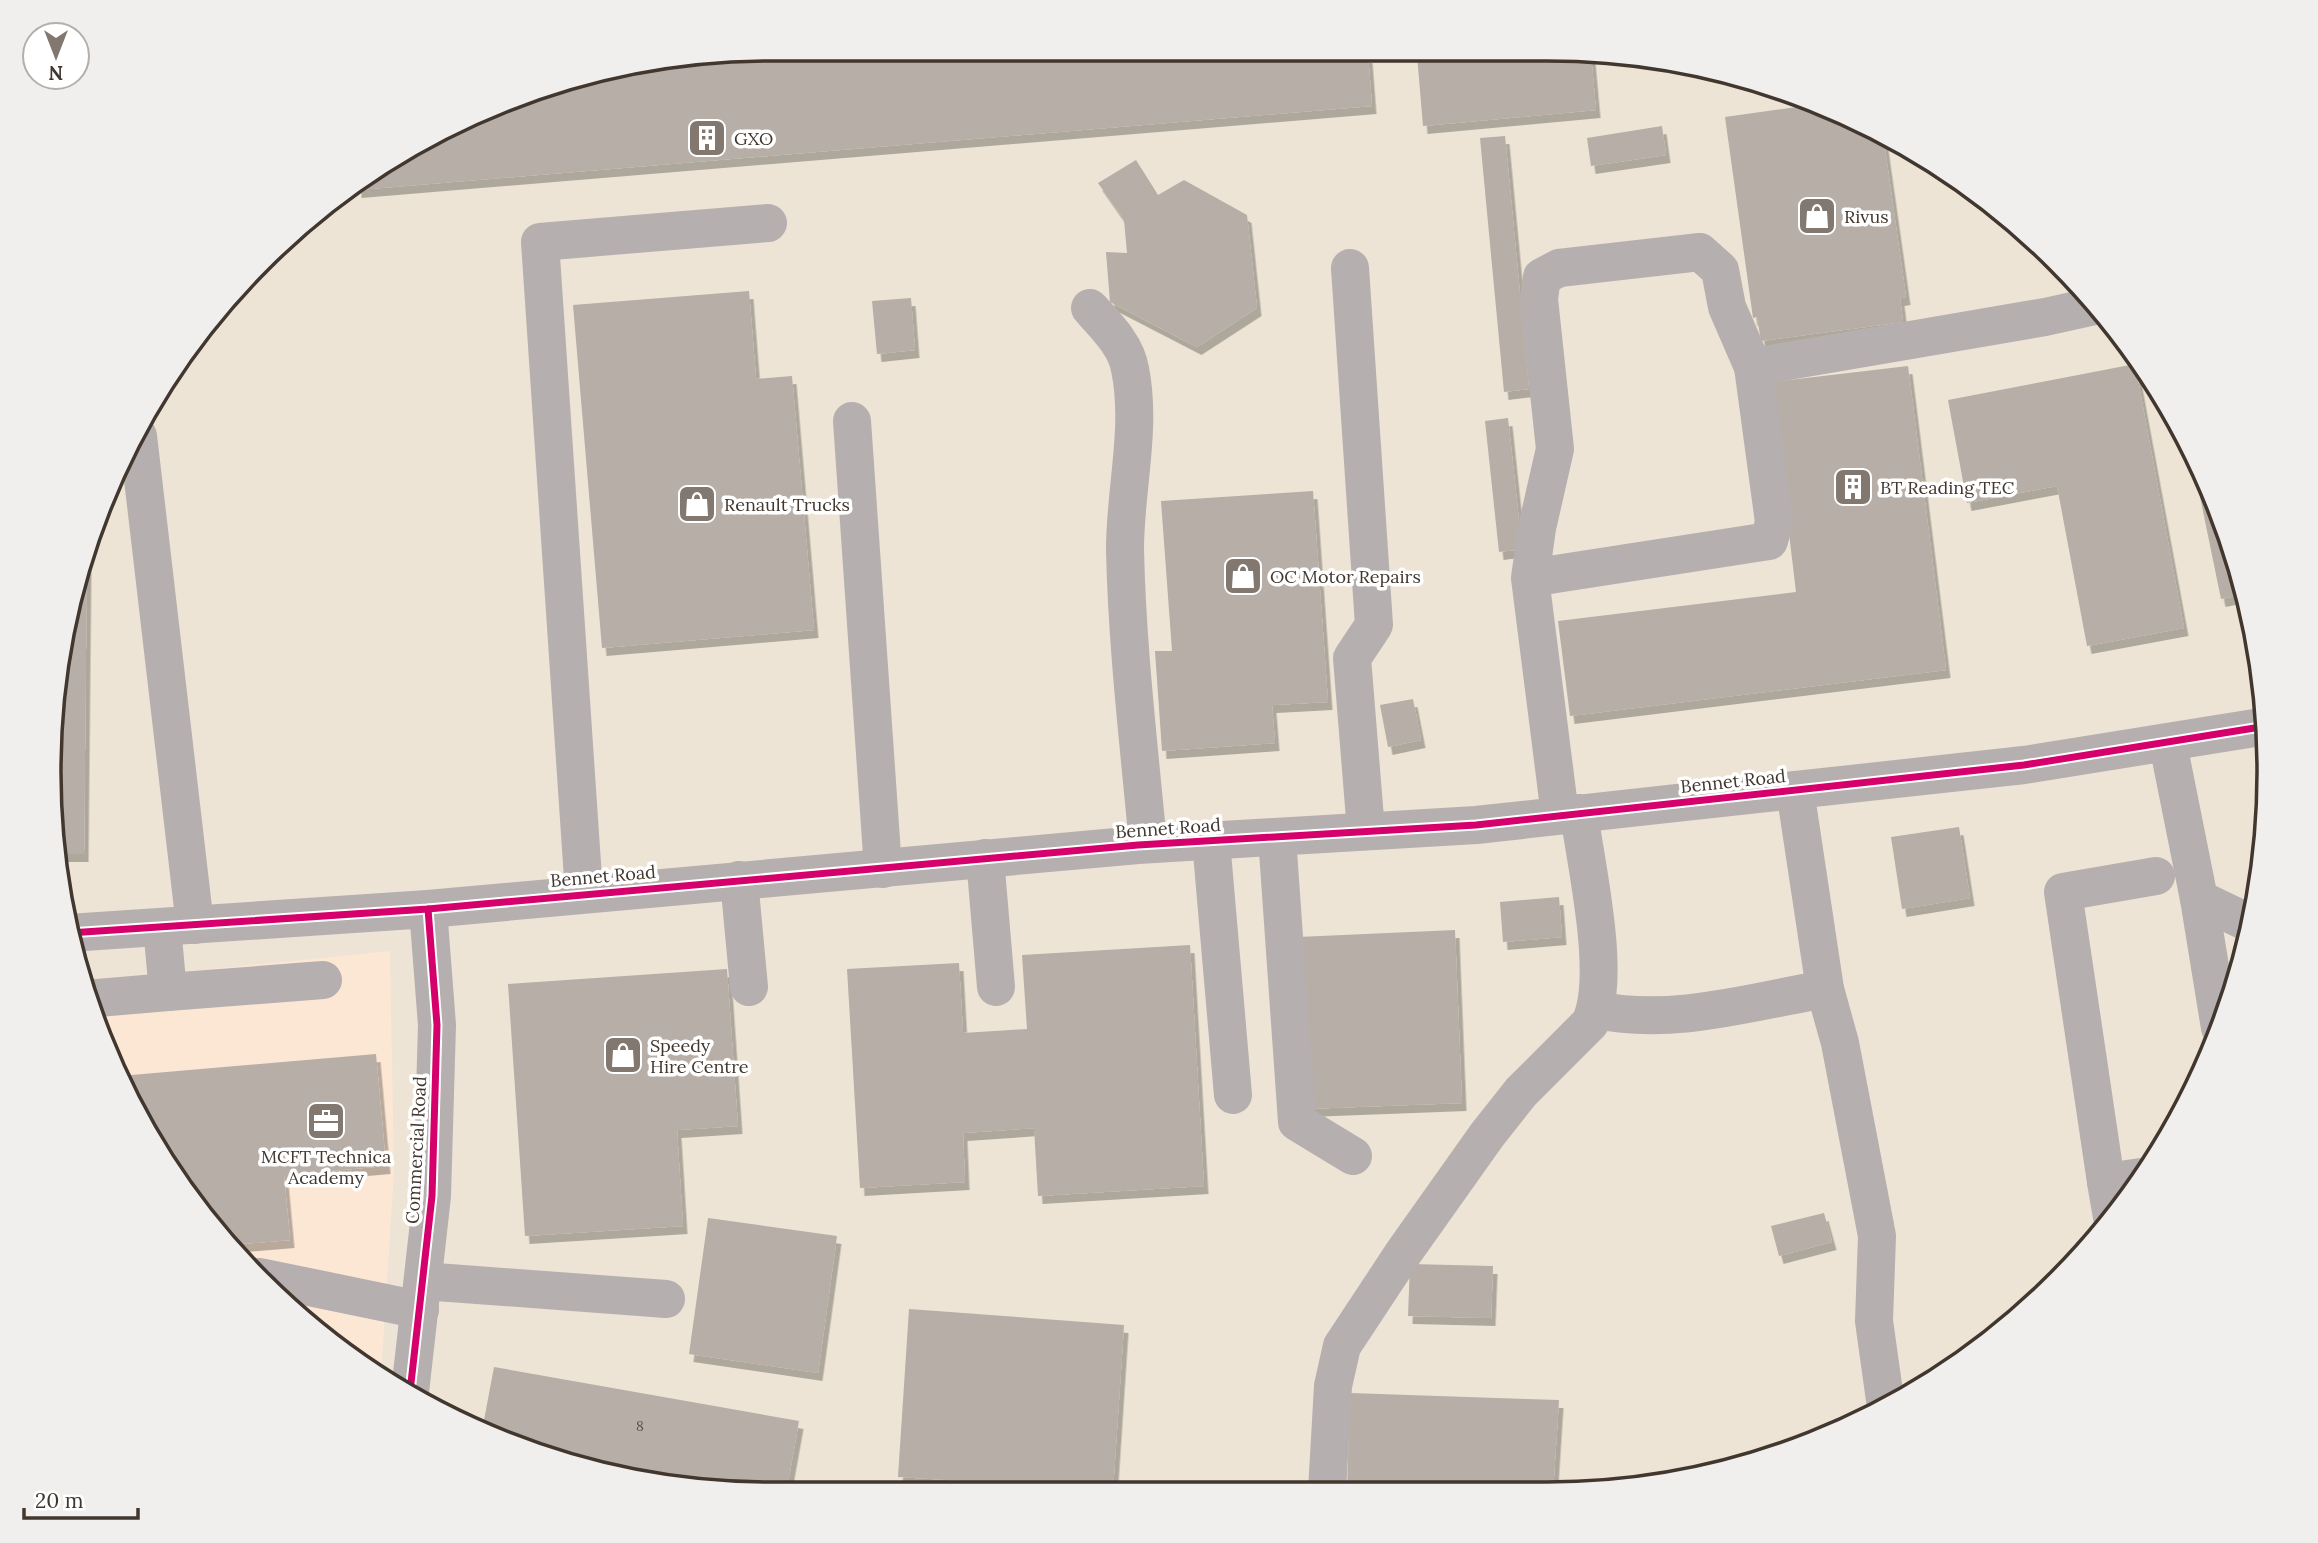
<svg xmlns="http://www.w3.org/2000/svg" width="2318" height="1543" font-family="Lora,serif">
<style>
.commercial{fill:#ede4d5}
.built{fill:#fce6d4}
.building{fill:#b6aea7;filter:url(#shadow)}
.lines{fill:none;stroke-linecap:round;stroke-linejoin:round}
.minor{stroke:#b5afaf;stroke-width:38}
.cycleway-casing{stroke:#fff;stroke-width:11}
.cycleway{stroke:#d6006c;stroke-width:7}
.labels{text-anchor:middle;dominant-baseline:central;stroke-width:7;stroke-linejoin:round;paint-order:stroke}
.number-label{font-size:14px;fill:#5f554d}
.poi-label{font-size:18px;fill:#42372f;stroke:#fff;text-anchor:start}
.street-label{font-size:18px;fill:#42372f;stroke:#fff}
.rim{fill:none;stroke:#42372f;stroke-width:3.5}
</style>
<defs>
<filter id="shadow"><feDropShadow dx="4.5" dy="8" stdDeviation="0" flood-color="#0004"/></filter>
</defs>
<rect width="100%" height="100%" fill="#f9f0e8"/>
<!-- commercial -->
<polygon class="commercial" points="677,55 1641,55 1778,87 1866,123 2023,229 2120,332 2195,452 2244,585 2267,725 2263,866 2231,1004 2172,1133 2089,1248 1986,1345 1866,1420 1733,1469 1593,1492 677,1488 584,1469 452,1420 381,1372 394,1166 82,982 63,913 51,724 63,630 104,495 199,331 295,229 370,171 540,87"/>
<!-- built -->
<polygon class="built" points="390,951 394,1166 381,1372 295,1314 199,1212 146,1132 87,1004 82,982"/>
<!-- building -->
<g class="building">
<polygon points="677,55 1368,55 1372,106 357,190 357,181 370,171 540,87"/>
<polygon points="1417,55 1591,55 1596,110 1423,126"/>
<polygon points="1818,104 1866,123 1883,135 1906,297 1900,298 1903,322 1761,341 1757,317 1753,318 1725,117"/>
<polygon points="1662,126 1666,155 1591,166 1587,138"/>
<polygon points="1505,136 1529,389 1504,392 1480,138"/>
<polygon points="1136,160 1158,195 1184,180 1247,215 1257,308 1197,347 1110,302 1106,252 1127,253 1124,220 1098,183"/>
<polygon points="749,291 756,379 792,376 814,630 602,648 573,305"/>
<polygon points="911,298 915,350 877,354 872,301"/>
<polygon points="2135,364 2184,628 2087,646 2057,486 1967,503 1948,400"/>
<polygon points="1908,366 1946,670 1570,716 1558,621 1796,592 1771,382"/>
<polygon points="1508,418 1522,549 1499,552 1485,421"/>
<polygon points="2189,443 2195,452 2246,594 2221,599"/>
<polygon points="1313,491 1328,702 1272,705 1275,743 1162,751 1155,651 1172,651 1161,501"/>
<polygon points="87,551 84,854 59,854 51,724 63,630"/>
<polygon points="1413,699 1421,740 1388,747 1380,705"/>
<polygon points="1959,827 1970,898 1902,909 1891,837"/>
<polygon points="1559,897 1562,937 1503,942 1500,902"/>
<polygon points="1455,930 1462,1103 1304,1109 1298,937"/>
<polygon points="1190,945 1204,1186 1038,1196 1034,1128 963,1133 965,1182 860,1188 847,969 959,963 963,1033 1027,1029 1022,955"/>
<polygon points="727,969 738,1126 677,1130 683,1226 525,1236 508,984"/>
<polygon points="376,1054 386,1166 284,1175 290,1240 230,1245 199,1212 146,1132 120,1076"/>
<polygon points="1824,1213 1832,1242 1779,1256 1771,1226"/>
<polygon points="708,1218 837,1236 818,1373 689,1354"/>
<polygon points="1410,1264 1493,1266 1491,1318 1408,1316"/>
<polygon points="909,1309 1124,1325 1113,1490 898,1477"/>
<polygon points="494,1367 799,1421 787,1488 677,1488 584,1469 482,1431"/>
<polygon points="1350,1393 1559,1400 1553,1492 1347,1491"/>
<polygon points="1742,1465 1733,1469 1711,1473 1711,1471"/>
</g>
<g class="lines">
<!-- minor -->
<g class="minor">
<polyline points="1350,268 1374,625 1352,658 1366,831"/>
<path d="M1090,308c16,18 36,37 40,61 12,59 -5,120 -5,180 2,98 14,197 23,295"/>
<polyline points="1753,367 2045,317 2095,306"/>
<polyline points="852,421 883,869"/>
<polyline points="138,436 195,925"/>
<polyline points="1530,578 1769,541 1774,522 1753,367 1727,307 1720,270 1700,252 1559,268 1542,277 1539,299 1555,449 1537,528 1530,578 1560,815"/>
<polyline points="2168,744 2199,899 2220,1028"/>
<polyline points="1795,790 1825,989 1840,1043 1877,1236 1874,1321 1886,1407"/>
<polyline points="1277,837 1297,1122 1353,1156"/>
<polyline points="1211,841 1233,1095"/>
<polyline points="985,858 996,987"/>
<polyline points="739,880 749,987"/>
<polyline points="584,893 540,242 768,223"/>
<polyline points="2199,899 2249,923"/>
<polyline points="162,927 168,992 323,980"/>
<polyline points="69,933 428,909 1138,845 1476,825 2024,765 2267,726"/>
<polyline points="86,999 168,992"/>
<path d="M1597,1010c75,16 154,-8 228,-21"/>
<polyline points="2106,1182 2063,892 2156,876"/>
<polyline points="2112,1217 2106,1182 2141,1177"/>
<polyline points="260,1277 420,1310"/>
<polyline points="423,1281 666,1299"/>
<polyline points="410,1392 432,1196 437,1025 428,909"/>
<path d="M1327,1491l6,-105 9,-40 62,-94 83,-117 34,-43 69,-69c22,-46 -4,-157 -11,-210"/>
</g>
<defs>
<g id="cycleway">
<polyline points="69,933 428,909 1138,845 1476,825 2024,765 2267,726"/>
<polyline points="410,1392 432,1196 437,1025 428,909"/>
</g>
</defs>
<!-- cycleway casing -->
<use href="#cycleway" class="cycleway-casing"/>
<!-- cycleway -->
<use href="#cycleway" class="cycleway"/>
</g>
<!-- icons -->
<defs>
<symbol id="building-square" viewBox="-11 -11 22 22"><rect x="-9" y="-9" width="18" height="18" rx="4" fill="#827870" stroke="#fff"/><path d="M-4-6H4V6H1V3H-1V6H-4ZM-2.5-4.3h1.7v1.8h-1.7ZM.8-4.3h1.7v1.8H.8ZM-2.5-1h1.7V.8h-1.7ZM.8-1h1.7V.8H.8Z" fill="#fff"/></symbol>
<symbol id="shop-square" viewBox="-11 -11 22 22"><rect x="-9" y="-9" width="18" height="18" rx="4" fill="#827870" stroke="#fff"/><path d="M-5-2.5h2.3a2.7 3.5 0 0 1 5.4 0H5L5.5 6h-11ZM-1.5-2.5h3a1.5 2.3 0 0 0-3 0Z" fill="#fff"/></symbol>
<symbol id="office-square" viewBox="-11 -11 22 22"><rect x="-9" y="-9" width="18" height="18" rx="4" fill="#827870" stroke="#fff"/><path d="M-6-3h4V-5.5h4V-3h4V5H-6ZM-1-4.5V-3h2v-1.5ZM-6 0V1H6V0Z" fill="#fff"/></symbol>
</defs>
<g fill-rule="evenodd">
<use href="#building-square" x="685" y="116" width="44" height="44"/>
<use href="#shop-square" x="1795" y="194" width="44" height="44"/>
<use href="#building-square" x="1831" y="465" width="44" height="44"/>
<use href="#shop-square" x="675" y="482" width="44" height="44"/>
<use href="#shop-square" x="1221" y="554" width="44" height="44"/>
<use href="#shop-square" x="601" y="1033" width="44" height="44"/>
<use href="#office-square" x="304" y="1099" width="44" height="44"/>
</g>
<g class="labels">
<!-- number labels -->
<g class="number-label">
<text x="640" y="1426">8</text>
</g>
<!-- poi labels -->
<g class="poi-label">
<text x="734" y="138">GXO</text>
<text x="1844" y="216">Rivus</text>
<text x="1880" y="487">BT Reading TEC</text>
<text x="724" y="504">Renault Trucks</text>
<text x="1270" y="576">OC Motor Repairs</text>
<text x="650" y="1045">Speedy<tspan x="650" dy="21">Hire Centre</tspan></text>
<text x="326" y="1156" text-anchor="middle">MCFT Technica<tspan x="326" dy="21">Academy</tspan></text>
</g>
<!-- street labels -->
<g class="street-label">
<text transform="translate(1733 781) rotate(-6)">Bennet Road</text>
<text transform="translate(1168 828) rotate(-4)">Bennet Road</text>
<text transform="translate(603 876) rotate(-5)">Bennet Road</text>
<text transform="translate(416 1150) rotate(-87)">Commercial Road</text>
</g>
</g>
<!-- crop -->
<path d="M0 0H2318V1543H0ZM771 61H1547A710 710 0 0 1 2257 771V772A710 710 0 0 1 1547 1482H771A710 710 0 0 1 61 772V771A710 710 0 0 1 771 61Z" fill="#f0efee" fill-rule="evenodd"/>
<path class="rim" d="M771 61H1547A710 710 0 0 1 2257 771V772A710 710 0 0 1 1547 1482H771A710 710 0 0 1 61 772V771A710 710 0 0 1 771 61Z"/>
<!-- north arrow -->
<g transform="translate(56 56) rotate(180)"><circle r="33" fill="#ffffff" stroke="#b3afac" stroke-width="2"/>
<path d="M0-5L12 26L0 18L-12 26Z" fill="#827870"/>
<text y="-10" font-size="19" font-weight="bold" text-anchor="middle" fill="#42372f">N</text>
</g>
<!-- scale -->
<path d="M24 1508v10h114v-10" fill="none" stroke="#42372f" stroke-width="3.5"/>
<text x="35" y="1508" font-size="21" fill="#42372f" stroke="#ffffff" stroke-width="5" paint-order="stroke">20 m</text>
</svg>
